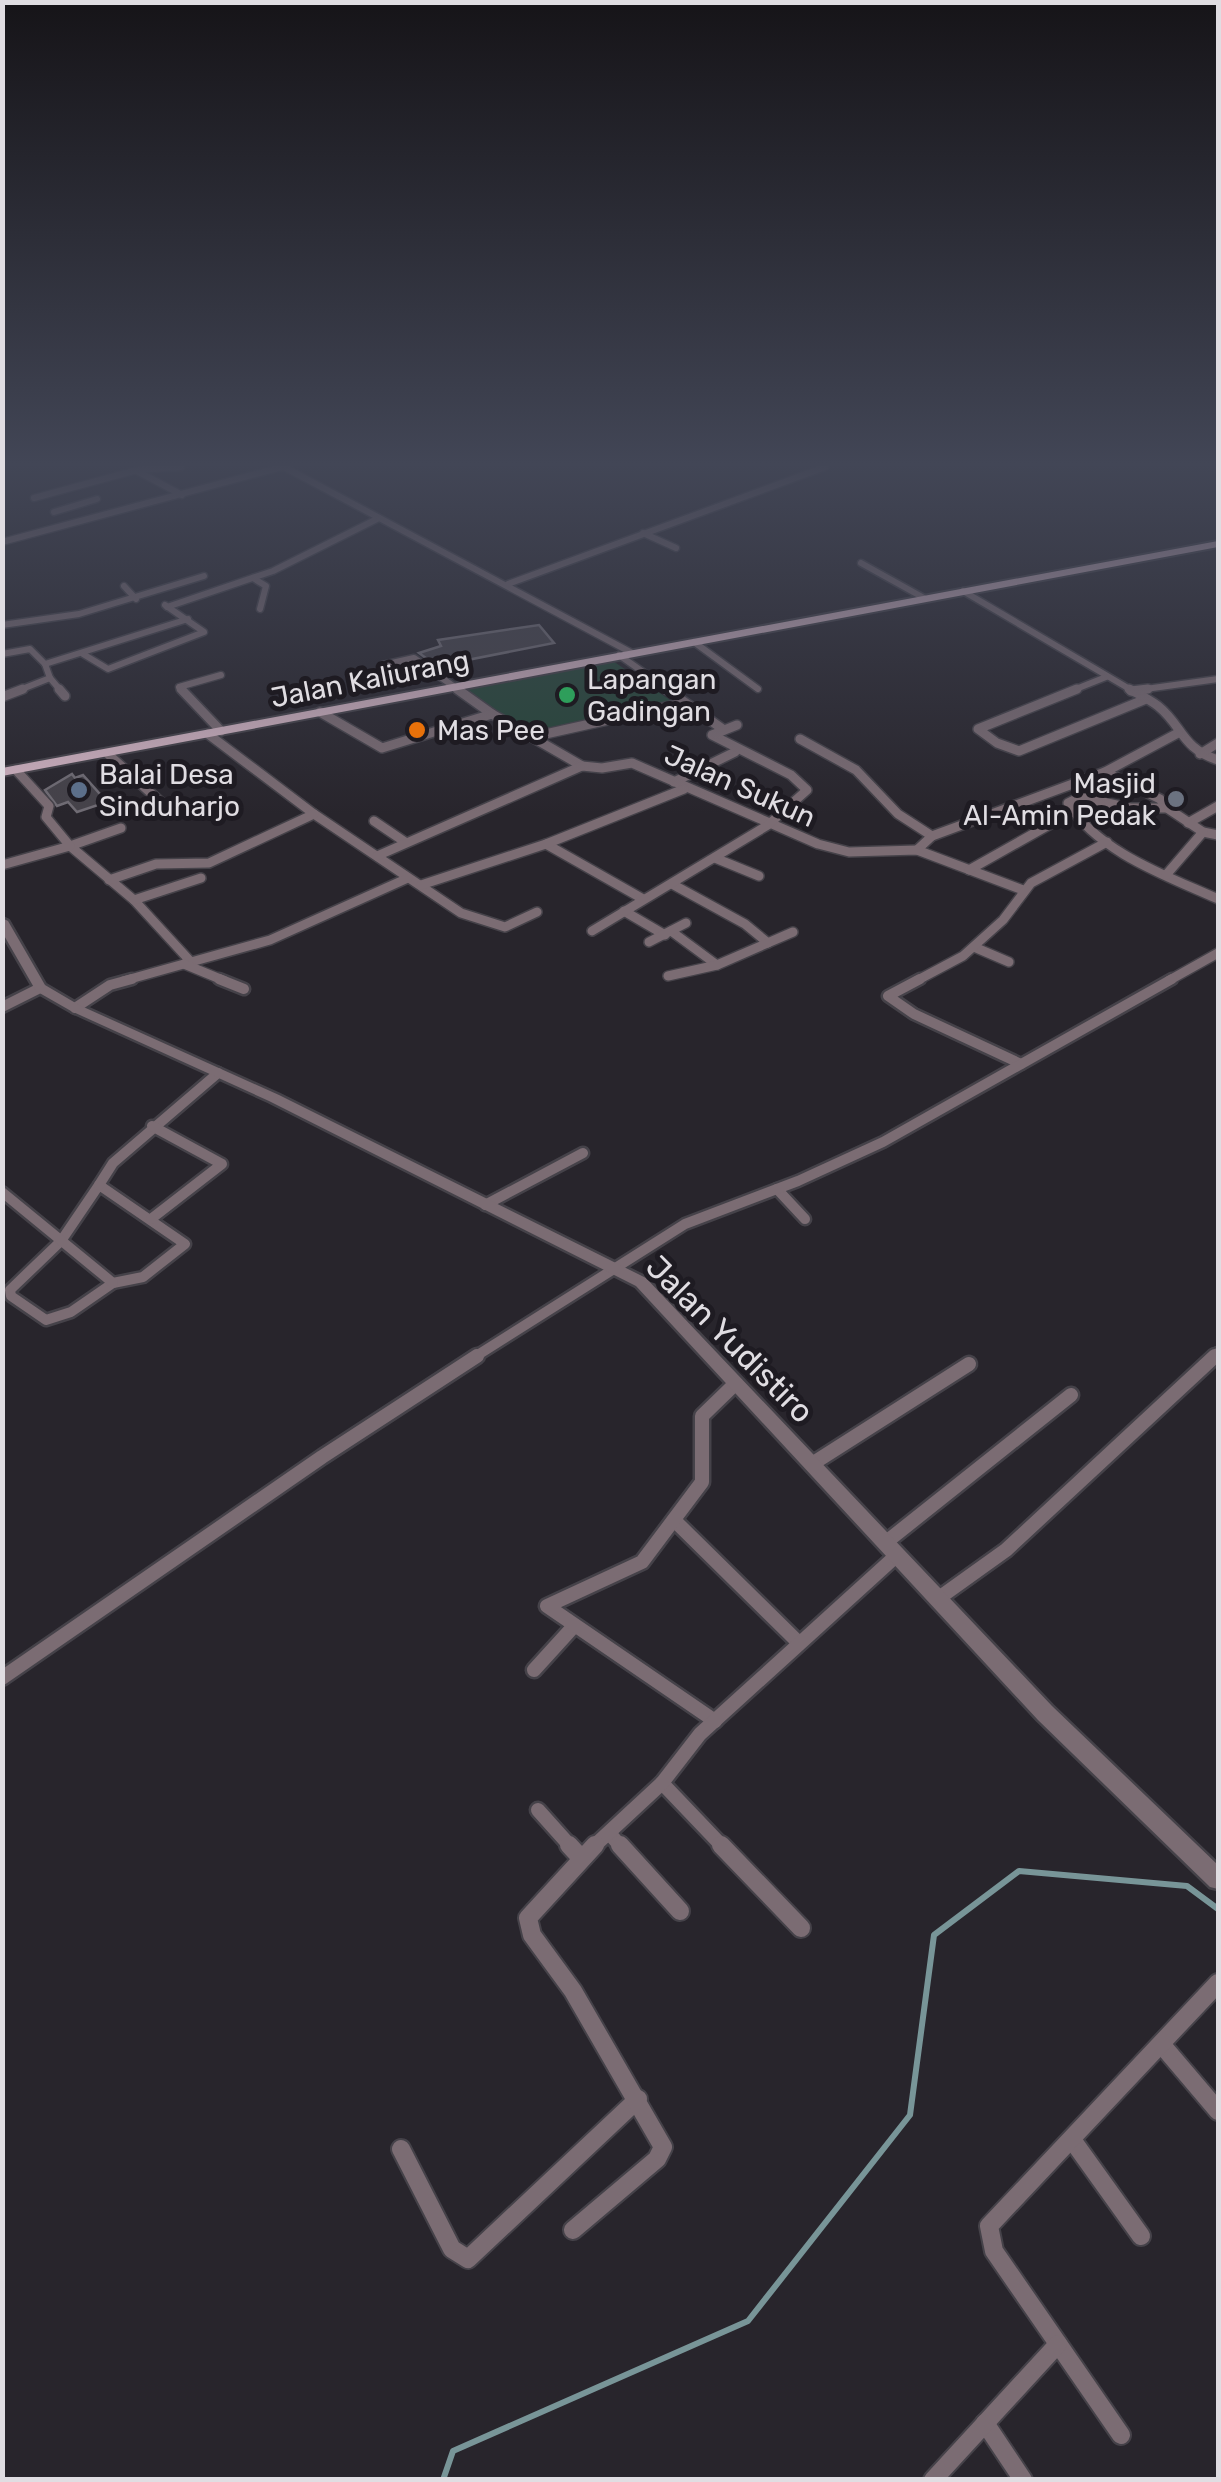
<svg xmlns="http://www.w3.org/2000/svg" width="1221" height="2482" font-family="Rubik,sans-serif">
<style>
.green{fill:#264638}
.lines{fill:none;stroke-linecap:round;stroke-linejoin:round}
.stream{stroke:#789598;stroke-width:6}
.building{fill:#454249;stroke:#706c74;stroke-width:2.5}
.minor-far4-casing{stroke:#454249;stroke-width:9}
.minor-far3-casing{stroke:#454249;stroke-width:12}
.minor-far2-casing{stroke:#454249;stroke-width:15}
.minor-far1-casing{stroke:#454249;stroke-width:19}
.minor-casing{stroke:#454249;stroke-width:22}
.tertiary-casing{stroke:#454249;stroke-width:5}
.primary-casing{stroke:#454249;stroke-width:4}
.minor-far4{stroke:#7b6c73;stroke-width:6}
.minor-far3{stroke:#7b6c73;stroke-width:9}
.minor-far2{stroke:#7b6c73;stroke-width:10}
.minor-far1{stroke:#7b6c73;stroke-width:14}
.minor{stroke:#7b6c73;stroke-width:18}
.tertiary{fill:#7b6c73;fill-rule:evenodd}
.primary{fill:#d1b3c1;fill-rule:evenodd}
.leisure-dot{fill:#2e9e5b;stroke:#1e1b22;stroke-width:4}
.food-dot{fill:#e8710a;stroke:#1e1b22;stroke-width:4}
.service-dot{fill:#5c6f8a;stroke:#1e1b22;stroke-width:4}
.worship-dot{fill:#6b7280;stroke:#1e1b22;stroke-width:4}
.labels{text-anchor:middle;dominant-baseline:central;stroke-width:10;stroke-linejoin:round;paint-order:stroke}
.far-street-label{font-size:28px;fill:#e0dde2;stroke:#1e1b22}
.far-poi-label{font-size:28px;fill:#e0dde2;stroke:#1e1b22;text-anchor:start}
.street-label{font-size:32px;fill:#e0dde2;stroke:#1e1b22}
</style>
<rect width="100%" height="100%" fill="#28252c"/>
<!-- green -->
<polygon class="green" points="610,659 673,702 532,734 459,688"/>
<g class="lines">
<!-- stream -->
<polyline class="stream" points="443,2480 453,2451 748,2321 910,2115 934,1935 1019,1871 1187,1886 1218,1909"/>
</g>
<!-- building -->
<g class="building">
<polygon points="539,625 554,643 447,664 456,671 448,674 419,653 441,646 438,640"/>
<polygon points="72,774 75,778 83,775 107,802 77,812 68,802 57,806 45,790"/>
</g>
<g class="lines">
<defs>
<g id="minor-far4">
<polyline points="284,467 632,653"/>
<polyline points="137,471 182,495"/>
<polyline points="34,498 137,470 181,467"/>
<polyline points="54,512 97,499"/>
<polyline points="643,533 676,548"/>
<polyline points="2,542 282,467"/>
<polyline points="861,563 924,598"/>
<polyline points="253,578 266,586 260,609"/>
<polyline points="508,584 825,467"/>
<polyline points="124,586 136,599"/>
<polyline points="963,591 1133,691"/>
<polyline points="167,607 273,571 379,518"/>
<polyline points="2,625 79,614 204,576"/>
<polyline points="694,642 758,689"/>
<polyline points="2,654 30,649 45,664 188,619"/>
<polyline points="83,654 108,669 204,632 165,605"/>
<polyline points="619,655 670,691"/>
<polyline points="383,665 414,658 460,691"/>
<polyline points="50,678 61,691"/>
<polyline points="17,691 50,678 45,664"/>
<polyline points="183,691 179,687 221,675"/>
<polyline points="1071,691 1106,677"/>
<polyline points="1131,691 1218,679"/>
</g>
<g id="minor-far3">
<polyline points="59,689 65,696"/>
<polyline points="181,689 221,731"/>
<polyline points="457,689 492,714 582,766"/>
<polyline points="666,689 724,730"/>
<polyline points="1077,689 978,729 997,743 1019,751 1146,699"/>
<path d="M1129,689c9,5 20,10 29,17 25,20 23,42 60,54"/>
<polyline points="1131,691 1148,689"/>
<polyline points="2,697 23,689"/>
<polyline points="320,712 382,748 492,714"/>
<polyline points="208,734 314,814 461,913 505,927 537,912"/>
<polyline points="532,737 684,703"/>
<polyline points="800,739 856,770 898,814 932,836"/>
<polyline points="108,754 165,806"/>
<polyline points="1200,754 1218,743"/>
<polyline points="1105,772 1160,799 1167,808"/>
<polyline points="674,782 735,752"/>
<polyline points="374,821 405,842"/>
<polyline points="1188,823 1218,806"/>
<polyline points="121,828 70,846 134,900 191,962 123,981"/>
<path d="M1218,835l-15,-3 -36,-24h-37l-50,-11 -12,6c30,49 99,73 150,96"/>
<polyline points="546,844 643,899"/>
<polyline points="917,850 932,836 1105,772 1178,733"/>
<polyline points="377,856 582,766 602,768 632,763 818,844 849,852 917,850 1023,890"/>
<polyline points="715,858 759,876"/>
<polyline points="2,865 70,846 46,817 49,806 16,770"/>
<polyline points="969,870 1072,812"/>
<polyline points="1166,875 1203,832"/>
<polyline points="109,880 156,864 209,863 314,814"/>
<polyline points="672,884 745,924 768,943"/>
<polyline points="421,885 546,844 684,789"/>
<polyline points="134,900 201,878"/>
<polyline points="624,911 665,935"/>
<polyline points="592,931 768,825 807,790 791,775 712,735 737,725"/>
<polyline points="671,931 717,965"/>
<polyline points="649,942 686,923"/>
<polyline points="974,947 1009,962"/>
<polyline points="191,962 270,940 408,878"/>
<polyline points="184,964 225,981"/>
<polyline points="668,976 717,965 793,932"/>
<polyline points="916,981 963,956 1003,920 1031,883 1107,842"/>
<polyline points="1168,981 1218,953"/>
</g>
<g id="minor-far2">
<polyline points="219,979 244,989"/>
<polyline points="920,979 888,996 914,1014 1021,1064"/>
<polyline points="2,1007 40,988"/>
<polyline points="75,1008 110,985 132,979"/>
<polygon points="99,1185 185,1244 143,1277 113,1283 71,1312 46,1320 11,1296 10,1290 61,1241"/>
<polyline points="99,1185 113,1163 218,1073"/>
<polyline points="777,1189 805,1219"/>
<polyline points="2,1192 113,1283"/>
<polyline points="485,1205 583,1153"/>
<polyline points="151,1219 222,1164 152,1126"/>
<polyline points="473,1358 685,1224 798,1181 883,1142 1172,979"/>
<polyline points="1213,1358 1218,1353"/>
</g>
<g id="minor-far1">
<polyline points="812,1464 969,1364"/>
<polyline points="674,1520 799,1643"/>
<polyline points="885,1543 1071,1395"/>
<polyline points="939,1598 1006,1550 1215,1356"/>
<polyline points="534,1670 574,1626"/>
<polyline points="2,1678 322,1457 477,1356"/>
<polyline points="715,1721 547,1606 642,1562 702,1482 702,1416 735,1384"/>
<polyline points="662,1783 724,1848"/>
<polyline points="538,1810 572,1848"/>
<polyline points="610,1834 622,1848"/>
<polyline points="592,1848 662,1783 700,1734 896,1556"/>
</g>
<g id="minor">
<polyline points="569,1845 581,1858"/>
<polyline points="620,1845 680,1911"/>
<polyline points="721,1845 801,1928"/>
<polyline points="1162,2045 1218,2111"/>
<polyline points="1073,2141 1141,2236"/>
<polyline points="401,2149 452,2249 468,2259 638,2099"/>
<polyline points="573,2230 657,2159 663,2147 573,1991 532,1935 528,1918 595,1845"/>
<polyline points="985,2423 1023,2480"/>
<polyline points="1121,2435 994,2251 989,2226 1218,1983"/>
<polyline points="933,2480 1058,2344"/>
</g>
<polygon id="tertiary" points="2,918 8,921 45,985 79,1005 279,1095 646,1278 1052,1706 1218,1865 1218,1889 1210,1887 1038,1720 636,1286 269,1101 71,1011 36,991 2,932"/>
<polygon id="primary" points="1218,541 1218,547 2,776 2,768"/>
</defs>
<!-- minor-far4 casing -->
<use href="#minor-far4" class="minor-far4-casing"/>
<!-- minor-far3 casing -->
<use href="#minor-far3" class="minor-far3-casing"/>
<!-- minor-far2 casing -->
<use href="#minor-far2" class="minor-far2-casing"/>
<!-- minor-far1 casing -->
<use href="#minor-far1" class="minor-far1-casing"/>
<!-- minor casing -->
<use href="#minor" class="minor-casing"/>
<!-- tertiary casing -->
<use href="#tertiary" class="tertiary-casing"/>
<!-- primary casing -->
<use href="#primary" class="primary-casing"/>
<!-- minor-far4 -->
<use href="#minor-far4" class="minor-far4"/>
<!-- minor-far3 -->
<use href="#minor-far3" class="minor-far3"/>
<!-- minor-far2 -->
<use href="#minor-far2" class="minor-far2"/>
<!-- minor-far1 -->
<use href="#minor-far1" class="minor-far1"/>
<!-- minor -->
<use href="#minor" class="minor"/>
<!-- tertiary -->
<use href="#tertiary" class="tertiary"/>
<!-- primary -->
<use href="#primary" class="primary"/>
</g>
<!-- sky -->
<linearGradient id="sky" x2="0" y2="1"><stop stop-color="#161418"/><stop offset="0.57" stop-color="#424656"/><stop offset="1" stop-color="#424656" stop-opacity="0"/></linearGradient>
<rect width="1221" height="814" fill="url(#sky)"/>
<!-- markers -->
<circle class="leisure-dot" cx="567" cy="695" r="10"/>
<circle class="food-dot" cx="417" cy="730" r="10"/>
<circle class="service-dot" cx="79" cy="790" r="10"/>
<circle class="worship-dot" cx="1176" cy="799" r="10"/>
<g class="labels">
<!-- far-street labels -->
<g class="far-street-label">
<text transform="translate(370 679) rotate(-11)">Jalan Kaliurang</text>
<text transform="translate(740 786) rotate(24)">Jalan Sukun</text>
</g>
<!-- far-poi labels -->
<g class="far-poi-label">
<text x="587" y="679">Lapangan<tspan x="587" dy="32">Gadingan</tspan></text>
<text x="437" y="730">Mas Pee</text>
<text x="99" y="774">Balai Desa<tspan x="99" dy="32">Sinduharjo</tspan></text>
<text x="1156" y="783" text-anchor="end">Masjid<tspan x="1156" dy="32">Al-Amin Pedak</tspan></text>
</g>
<!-- street labels -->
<g class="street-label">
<text transform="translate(730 1339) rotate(45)">Jalan Yudistiro</text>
</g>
</g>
<!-- border -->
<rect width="1221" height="2482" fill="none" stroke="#e0dde2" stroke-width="10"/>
</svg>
